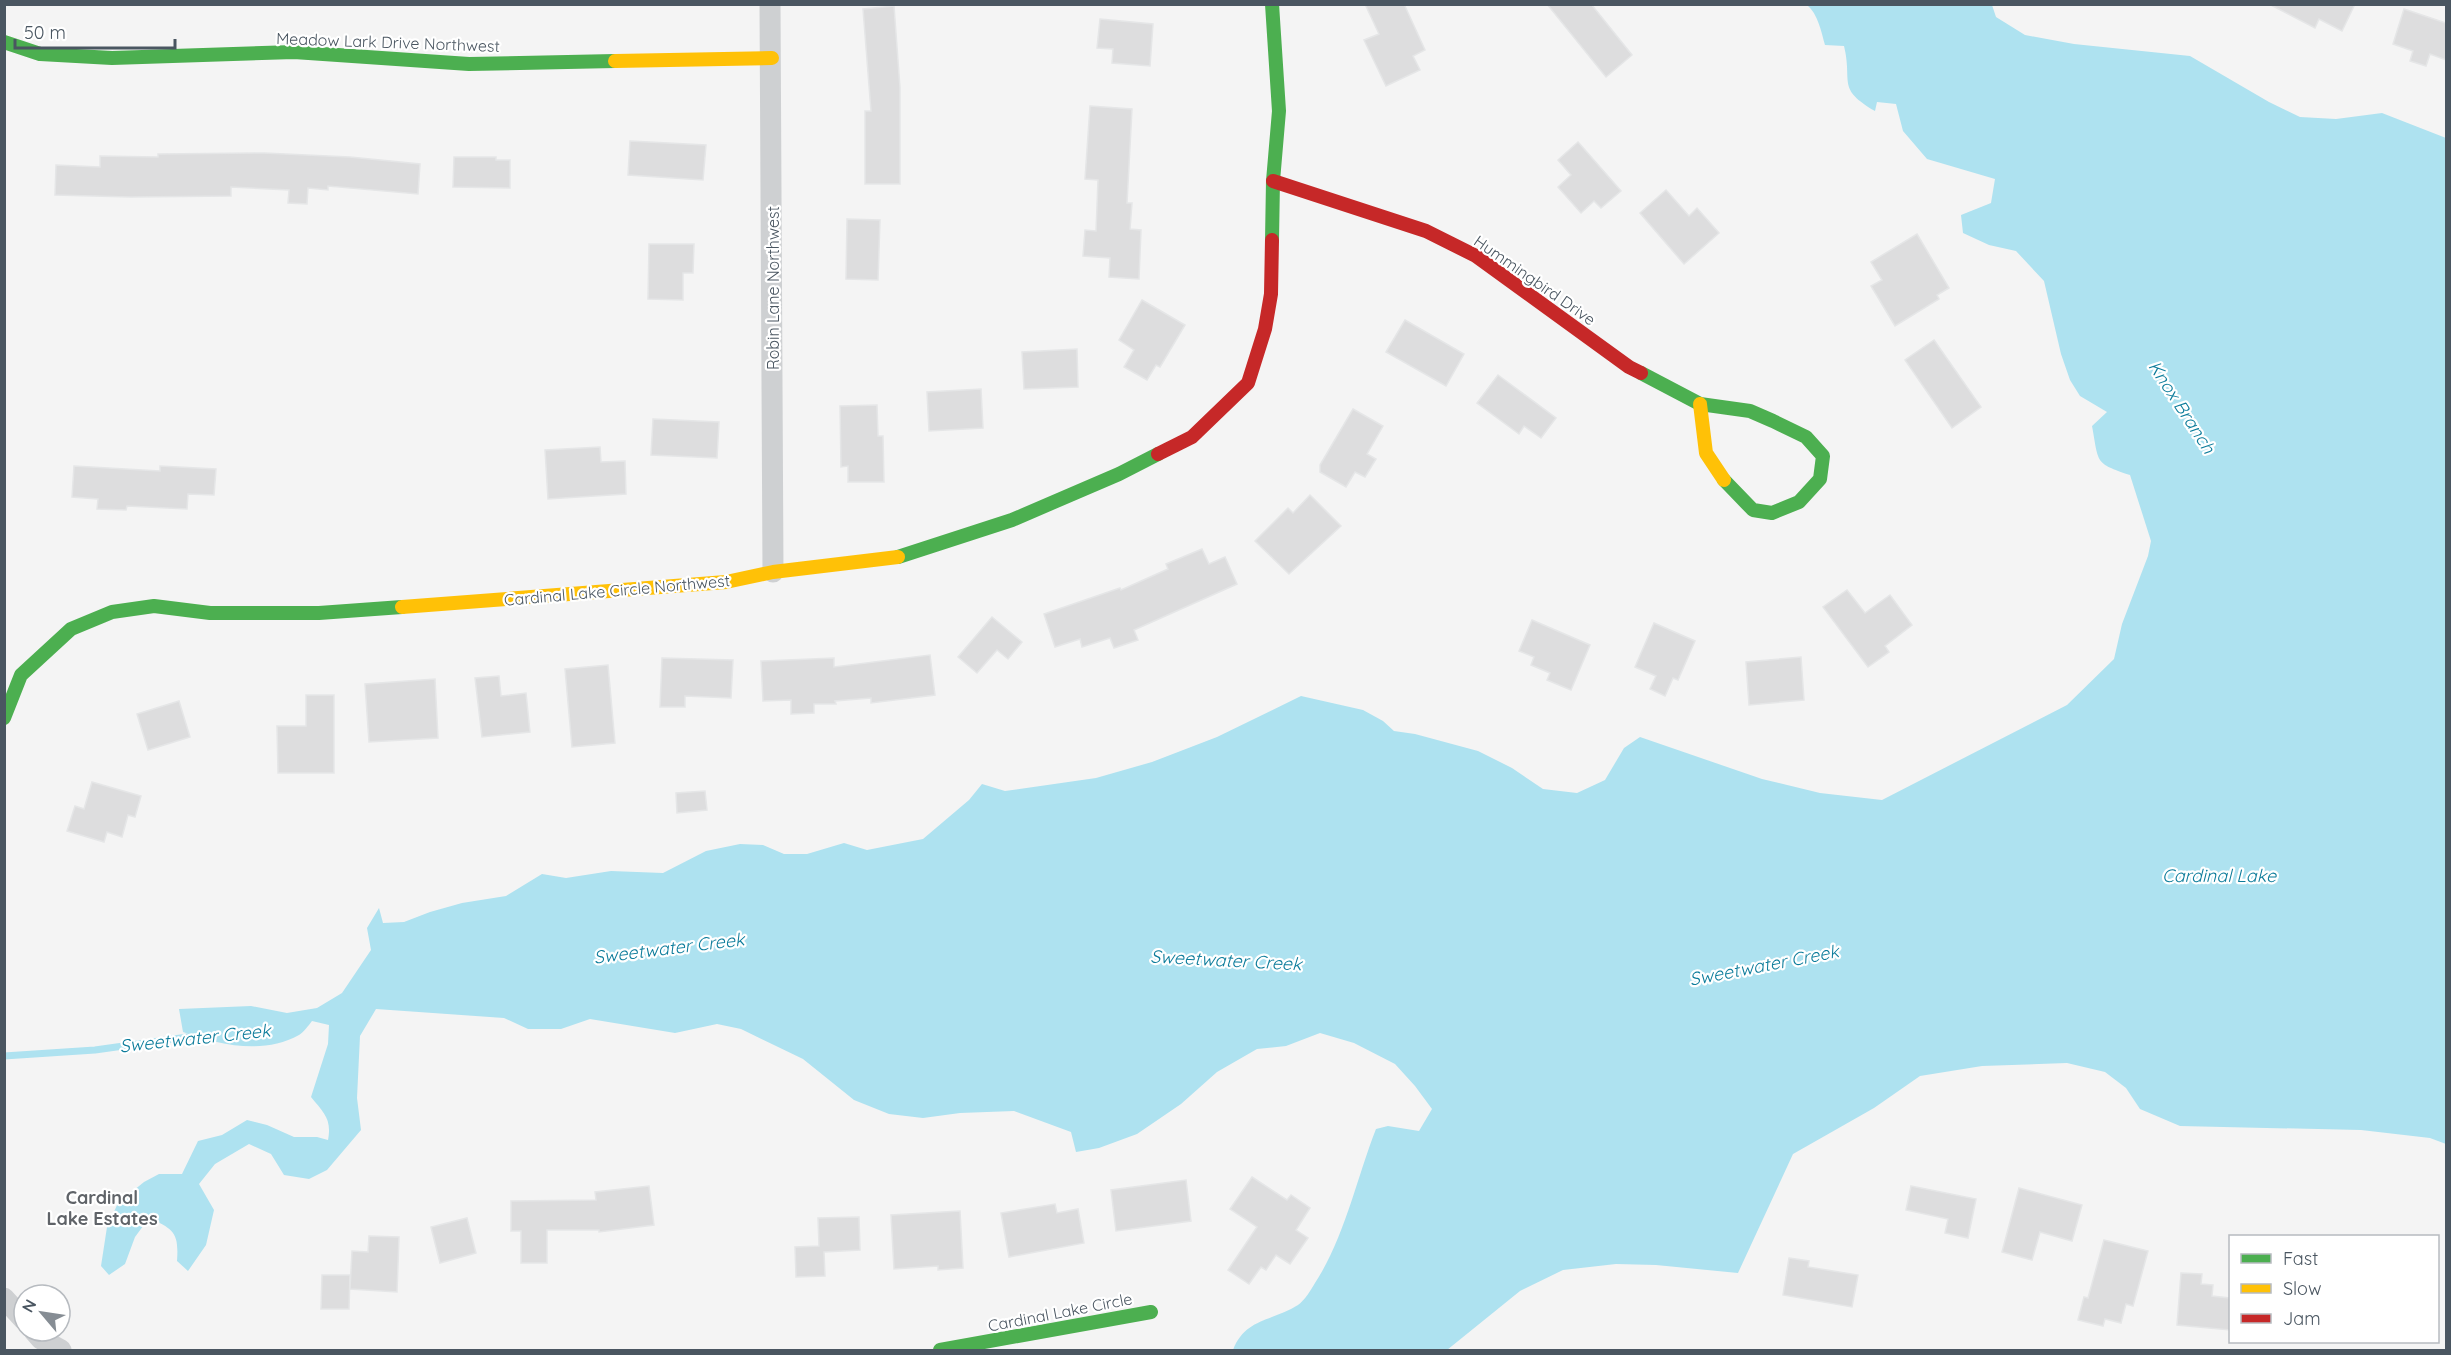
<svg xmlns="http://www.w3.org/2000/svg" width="2451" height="1355" font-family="Quicksand,sans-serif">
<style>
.water{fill:#aee2f0}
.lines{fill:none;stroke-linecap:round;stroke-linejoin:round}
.stream{stroke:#aee2f0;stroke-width:7}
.building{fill:#ddddde;stroke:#e5e6e7;stroke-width:1.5}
.street{stroke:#ced0d2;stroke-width:21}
.fast{stroke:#4caf50;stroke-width:14}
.slow{stroke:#ffc107;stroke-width:14}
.jam{stroke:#c62828;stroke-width:14}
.labels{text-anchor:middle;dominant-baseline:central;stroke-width:4.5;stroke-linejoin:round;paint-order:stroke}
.street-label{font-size:16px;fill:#4a5661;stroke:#fff}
.water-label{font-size:18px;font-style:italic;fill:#0c7c9b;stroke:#fff}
.neighbourhood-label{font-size:18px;font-weight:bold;fill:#5f6368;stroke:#fff}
</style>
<rect width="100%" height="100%" fill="#f4f4f4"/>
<!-- water -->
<path class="water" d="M1807,5h185l4,12 29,18 49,9 116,12 79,46 31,15 36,2 46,-6 64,25v1006l-16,-6 -69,-8 -181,-4 -40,-17 -14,-21 -21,-16 -38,-9 -85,3 -62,10 -46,32 -81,46 -55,119 -82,-8 -40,-1 -53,6 -43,21 -73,59h-214c12,-32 40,-29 65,-45 6,-4 13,-15 17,-22 30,-46 41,-103 61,-154l12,-3 31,5 13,-22 -17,-23 -20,-22 -41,-21 -34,-10 -34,13 -29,3 -40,23 -36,32 -44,30 -38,14 -23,4 -5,-20 -57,-21 -54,2 -37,5 -34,-4 -35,-14 -51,-41 -62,-30 -24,-5 -42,9 -85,-14 -29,10h-33l-24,-11 -128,-9 -16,27 -3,62 4,32 -34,40 -18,9 -25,-4 -13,-21 -22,-10 -34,20 -16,20 15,26 -8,35 -18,26 -11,-10c2,-28 -3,-32 -28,-43l-14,19 -10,27 -16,11 -8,-9 6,-39 11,-24 26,-21 15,-8h23l16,-33 24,-6 25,-15 20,5 27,12h23l11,3c4,-21 -4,-27 -17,-43l17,-53 1,-19 -17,-4c-4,5 -8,11 -13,14 -36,20 -80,10 -116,-3l-4,-23 72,-3 36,7 30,-5 25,-15 29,-43 -4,-22 12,-20 4,15 21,-1 26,-10 32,-9 44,-7 36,-22 24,4 45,-7 52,2 43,-22 34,-7 23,1 21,9h23l37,-11 23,7 56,-11 46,-39 13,-16 23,7 91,-13 56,-16 65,-25 84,-41 62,14 20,11 11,10 21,3 63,17 34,17 31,21 34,4 28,-13 19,-32 16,-11 122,42 58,14 62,7 185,-95 47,-46 8,-35 26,-68 3,-15 -21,-66c-36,-12 -31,-12 -38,-49l15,-14 -27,-16 -10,-16 -9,-26 -17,-73 -28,-30 -27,-6 -26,-12 -2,-18 30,-12 4,-24 -68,-20 -24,-28 -7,-27 -19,-2 -2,9c-39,-23 -22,-28 -31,-65l-19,-1c-4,-14 -7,-31 -18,-40z"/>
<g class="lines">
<!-- stream -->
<polyline class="stream" points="4,1056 95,1050 202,1035"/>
</g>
<!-- building -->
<g class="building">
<polygon points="1365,4 1404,4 1425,50 1413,56 1420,70 1386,86 1364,40 1379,34"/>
<polygon points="1547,4 1591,4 1632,55 1606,77"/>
<polygon points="2269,4 2355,4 2342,31 2319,19 2315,28"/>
<polygon points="894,6 900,88 900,184 865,184 865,111 871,111 863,9"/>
<polygon points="2404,9 2446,23 2446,60 2430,54 2426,66 2410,61 2413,51 2393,44"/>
<polygon points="1100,19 1153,24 1150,66 1112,63 1113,49 1097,48"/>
<polygon points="1090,106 1132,109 1127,203 1132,203 1130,229 1141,230 1139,279 1109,277 1110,258 1083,256 1085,230 1096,231 1098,180 1085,179"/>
<polygon points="630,141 706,145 703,180 628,175"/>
<polygon points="1578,142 1621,191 1601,208 1594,201 1581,213 1558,187 1571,175 1558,160"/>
<polygon points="264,153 350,157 420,164 418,194 328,186 328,190 308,188 307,204 288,203 289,190 231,187 231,196 131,197 55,195 56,165 100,167 100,156 158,157 158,154"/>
<polygon points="454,157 496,157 496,160 510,160 510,188 453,187"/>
<polygon points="1666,190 1689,216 1697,208 1719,233 1684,264 1640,213"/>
<polygon points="847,219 880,220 878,280 846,279"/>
<polygon points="1917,234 1949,288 1937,295 1939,299 1895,326 1871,286 1882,280 1871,262"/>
<polygon points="649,244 694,244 693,273 683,273 683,300 648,299"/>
<polygon points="1142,300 1185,325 1160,367 1156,365 1147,380 1124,367 1134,350 1119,340"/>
<polygon points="1405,320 1464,354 1446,386 1386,352"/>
<polygon points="1934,340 1981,407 1952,428 1905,360"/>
<polygon points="1077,349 1078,387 1024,389 1022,352"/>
<polygon points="1498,375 1556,418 1541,438 1524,426 1519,434 1477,403"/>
<polygon points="981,389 983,428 929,431 927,392"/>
<polygon points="877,405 878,436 883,436 884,482 848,482 848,466 841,467 840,406"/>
<polygon points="1353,409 1383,426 1367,454 1376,459 1365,477 1355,472 1346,487 1320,472 1320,465"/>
<polygon points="653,419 719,422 717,458 651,455"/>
<polygon points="600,447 601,462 625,461 626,494 548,499 545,450"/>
<polygon points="74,466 160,471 160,466 216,469 214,495 188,494 187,509 127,506 126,510 97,509 98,499 72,497"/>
<polygon points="1310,495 1341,526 1289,574 1255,541 1288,508 1293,513"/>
<polygon points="1202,549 1209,564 1225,557 1237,584 1134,630 1138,640 1114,648 1110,638 1082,647 1080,639 1055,647 1044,614 1120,588 1121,590 1168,569 1166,564"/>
<polygon points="1847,590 1865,613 1890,595 1912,625 1885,646 1889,652 1868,667 1823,607"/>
<polygon points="992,617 1022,642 1008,659 997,650 977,673 958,657"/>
<polygon points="1532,620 1590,645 1571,690 1547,680 1550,673 1531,665 1534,657 1519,651"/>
<polygon points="1654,623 1695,641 1678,680 1673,678 1665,696 1650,689 1656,676 1635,667"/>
<polygon points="930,655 935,695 871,703 871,698 835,701 836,704 814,704 814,713 791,714 791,700 763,701 761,661 834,658 834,667"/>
<polygon points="1801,657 1804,700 1749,705 1746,662"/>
<polygon points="662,658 733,660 731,698 685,696 685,707 660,707"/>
<polygon points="608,665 615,743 572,747 565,669"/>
<polygon points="499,676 501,696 526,693 530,732 482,737 475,678"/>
<polygon points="435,679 438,738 369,742 365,684"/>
<polygon points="306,695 334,695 334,773 278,773 277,726 306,726"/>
<polygon points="179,701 190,737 148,750 137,714"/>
<polygon points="92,782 141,796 135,817 128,815 122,837 107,832 104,842 67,831 75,806 84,809"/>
<polygon points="705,791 707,810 677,813 676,793"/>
<polygon points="1252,1177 1287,1200 1291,1195 1310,1208 1296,1230 1308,1238 1290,1264 1276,1255 1266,1270 1261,1267 1249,1284 1228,1270 1257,1227 1230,1209"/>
<polygon points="1186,1180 1191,1221 1116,1231 1111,1190"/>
<polygon points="649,1186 654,1225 599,1232 599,1230 547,1230 547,1263 521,1263 521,1231 511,1231 511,1201 596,1200 595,1192"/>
<polygon points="1911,1186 1976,1199 1968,1238 1945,1233 1948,1219 1906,1210"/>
<polygon points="2019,1188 2082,1205 2072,1241 2040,1232 2032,1260 2002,1252"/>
<polygon points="1055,1204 1057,1213 1078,1209 1084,1243 1009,1257 1001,1213"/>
<polygon points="960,1211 963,1268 938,1270 938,1266 894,1269 891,1215"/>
<polygon points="859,1217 860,1250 824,1252 825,1276 796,1277 795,1247 819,1246 818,1218"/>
<polygon points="467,1218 476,1253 440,1263 431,1227"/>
<polygon points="369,1236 399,1237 397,1292 350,1289 352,1251 368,1252"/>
<polygon points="2104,1240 2148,1251 2133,1306 2126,1304 2121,1323 2105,1319 2103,1326 2078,1320 2084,1297 2088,1298"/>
<polygon points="1789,1258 1809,1261 1808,1267 1858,1275 1852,1307 1783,1295"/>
<polygon points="2181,1273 2202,1274 2201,1284 2213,1285 2212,1296 2230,1298 2230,1330 2177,1325"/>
<polygon points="322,1275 350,1275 349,1309 321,1309"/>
</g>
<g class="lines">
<!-- street -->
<g class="street">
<polyline points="770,4 773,572"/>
<polyline points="4,1298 24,1320"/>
<polyline points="34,1331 41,1339 61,1350"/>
</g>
<!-- fast -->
<g class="fast">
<polyline points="4,42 40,54 112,58 294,52 469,64 615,61"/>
<polyline points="1272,240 1273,181 1279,111 1272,4"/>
<polyline points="1641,373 1700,404 1750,411 1773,421 1806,437 1823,456 1820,479 1799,502 1772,513 1753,510 1724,480"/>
<polyline points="898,557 1012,520 1119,474 1158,454"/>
<polyline points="4,718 21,675 71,629 112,612 154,606 210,613 319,613 402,607"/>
<polyline points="940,1350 1151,1312"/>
</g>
<!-- slow -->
<g class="slow">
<polyline points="615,61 772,58"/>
<polyline points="1700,404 1706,453 1724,480"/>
<polyline points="402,607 726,582 773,572 898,557"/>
</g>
<!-- jam -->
<g class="jam">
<polyline points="1273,181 1426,231 1476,256 1629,367 1641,373"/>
<polyline points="1158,454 1192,437 1248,383 1265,329 1271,294 1272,240"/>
</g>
</g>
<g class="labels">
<!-- street labels -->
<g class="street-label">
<text transform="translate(388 42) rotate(2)">Meadow Lark Drive Northwest</text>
<text transform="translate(1535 280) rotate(35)">Hummingbird Drive</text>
<text transform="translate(773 288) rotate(-90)">Robin Lane Northwest</text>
<text transform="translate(617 590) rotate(-5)">Cardinal Lake Circle Northwest</text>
<text transform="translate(1060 1312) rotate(-11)">Cardinal Lake Circle</text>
</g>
<!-- water labels -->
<g class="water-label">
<text transform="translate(2182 407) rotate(57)">Knox Branch</text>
<text x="2219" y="875">Cardinal Lake</text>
<text transform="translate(669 948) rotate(-7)">Sweetwater Creek</text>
<text transform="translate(1226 960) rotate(3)">Sweetwater Creek</text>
<text transform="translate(1764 965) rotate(-11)">Sweetwater Creek</text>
<text transform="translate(195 1038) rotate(-6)">Sweetwater Creek</text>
</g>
<!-- neighbourhood labels -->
<g class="neighbourhood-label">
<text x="102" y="1197">Cardinal<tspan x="102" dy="21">Lake Estates</tspan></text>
</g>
</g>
<!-- border -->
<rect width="2451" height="1355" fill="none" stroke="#4a5661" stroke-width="12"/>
<!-- legend -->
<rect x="2229" y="1235" width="210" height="108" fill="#ffffff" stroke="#b7bbc0" stroke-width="1.5"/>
<rect x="2241" y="1254" width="30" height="9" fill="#4caf50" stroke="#b7bbc0" stroke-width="1.5"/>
<text x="2283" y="1265" font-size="18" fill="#4a5661">Fast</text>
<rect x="2241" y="1284" width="30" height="9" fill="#ffc107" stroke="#b7bbc0" stroke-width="1.5"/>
<text x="2283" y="1295" font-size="18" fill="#4a5661">Slow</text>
<rect x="2241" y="1314" width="30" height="9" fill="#c62828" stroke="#b7bbc0" stroke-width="1.5"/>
<text x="2283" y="1325" font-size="18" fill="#4a5661">Jam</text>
<!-- north arrow -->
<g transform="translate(42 1313) rotate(299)"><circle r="28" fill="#ffffff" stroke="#b7bbc0" stroke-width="1.5"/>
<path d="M0-4.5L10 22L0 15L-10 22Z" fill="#868d94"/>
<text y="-9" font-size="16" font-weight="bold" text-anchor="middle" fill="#4a5661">N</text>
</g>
<!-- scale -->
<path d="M15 39v9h160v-9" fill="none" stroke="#4a5661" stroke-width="3"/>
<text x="24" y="39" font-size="18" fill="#4a5661" stroke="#ffffff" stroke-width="4.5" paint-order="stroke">50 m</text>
</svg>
